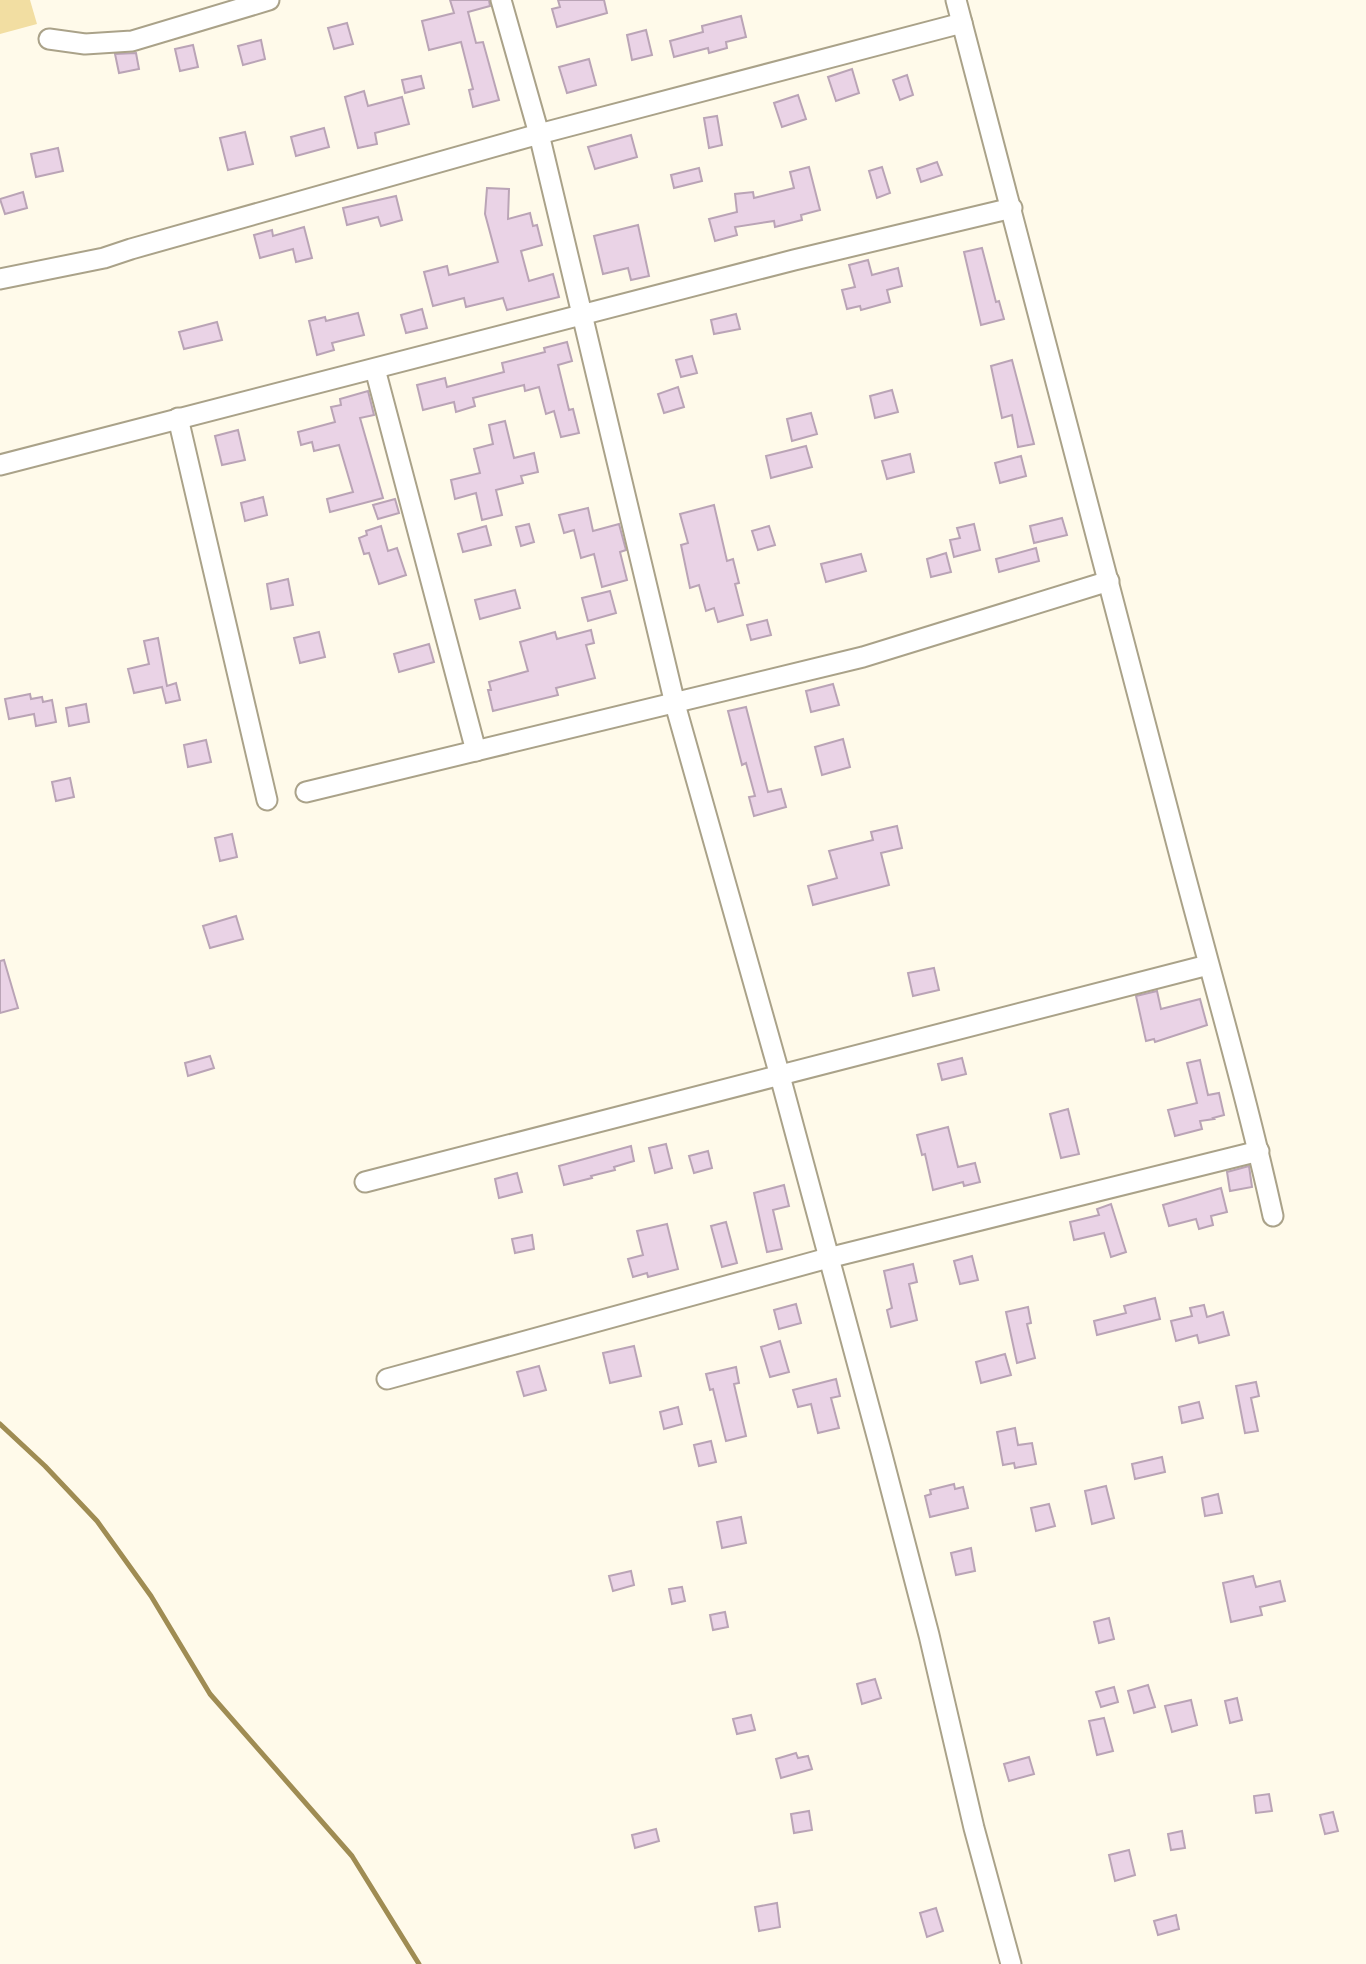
<svg xmlns="http://www.w3.org/2000/svg" width="1366" height="1964" font-family="Commissioner,sans-serif">
<style>
.green{fill:#f2dea2}
.lines{fill:none;stroke-linecap:round;stroke-linejoin:round}
.stream{stroke:#9f8c53;stroke-width:5}
.building{fill:#ead3e6;stroke:#baa4b6;stroke-width:2}
.minor-casing{stroke:#aaa289;stroke-width:23}
.minor{stroke:#fff;stroke-width:19}
</style>
<rect width="100%" height="100%" fill="#fffaea"/>
<!-- green -->
<polygon class="green" points="0,0 30,0 37,24 0,34"/>
<g class="lines">
<!-- stream -->
<polyline class="stream" points="0,1424 45,1466 97,1521 151,1596 210,1694 352,1856 419,1964"/>
</g>
<!-- building -->
<g class="building">
<polygon points="450,0 489,0 490,6 468,12 476,43 483,42 499,100 473,107 469,90 473,89 461,42 429,50 422,21 454,13"/>
<polygon points="558,0 604,0 607,13 557,27 552,9 560,7"/>
<polygon points="741,16 746,37 726,42 727,48 709,53 708,48 674,57 670,41 703,32 702,26"/>
<polygon points="347,23 353,44 334,49 328,28"/>
<polygon points="646,30 652,55 632,60 627,35"/>
<polygon points="261,40 265,59 243,65 238,46"/>
<polygon points="193,45 198,67 180,71 175,49"/>
<polygon points="136,53 139,69 119,73 115,54"/>
<polygon points="589,59 596,85 567,93 559,67"/>
<polygon points="852,69 859,93 836,101 828,77"/>
<polygon points="907,75 913,95 900,100 893,80"/>
<polygon points="421,76 424,88 405,93 402,80"/>
<polygon points="364,91 368,106 402,97 409,124 375,133 377,144 358,148 345,97"/>
<polygon points="798,95 806,119 782,127 774,103"/>
<polygon points="717,116 722,145 709,148 704,118"/>
<polygon points="324,128 329,147 296,156 291,137"/>
<polygon points="245,132 253,164 228,170 220,138"/>
<polygon points="631,135 637,157 595,169 588,147"/>
<polygon points="58,148 63,171 36,177 31,154"/>
<polygon points="937,162 942,175 921,182 917,169"/>
<polygon points="809,167 820,210 801,215 802,220 775,227 774,221 735,227 737,235 715,241 709,219 737,212 735,194 753,192 754,198 794,188 790,172"/>
<polygon points="882,167 890,193 877,198 869,171"/>
<polygon points="699,168 702,181 674,188 671,175"/>
<polygon points="487,188 509,189 508,219 530,213 533,226 537,225 542,245 521,251 529,281 553,274 559,297 507,310 503,298 466,307 464,298 433,306 424,272 447,266 449,275 498,262 485,214"/>
<polygon points="23,192 27,208 5,214 0,199"/>
<polygon points="396,196 402,220 381,226 378,217 347,225 343,208"/>
<polygon points="638,225 649,276 631,280 628,268 603,274 594,236"/>
<polygon points="304,227 312,258 296,262 293,249 260,258 254,235 272,230 273,236"/>
<polygon points="982,248 996,302 999,301 1004,319 981,325 964,252"/>
<polygon points="868,260 872,275 898,268 902,286 887,290 890,302 861,310 860,306 847,309 842,290 855,287 849,265"/>
<polygon points="422,309 427,328 406,333 401,315"/>
<polygon points="358,313 364,335 332,343 334,350 317,355 309,321 325,317 326,321"/>
<polygon points="736,314 740,329 714,334 711,320"/>
<polygon points="217,322 222,340 184,349 179,332"/>
<polygon points="567,342 572,361 558,365 569,410 573,409 579,433 561,437 554,411 546,414 539,387 525,391 524,385 473,398 475,406 456,412 454,402 423,410 417,385 445,378 447,387 504,372 502,363 545,352 544,348"/>
<polygon points="692,356 697,373 681,377 676,360"/>
<polygon points="1012,360 1034,444 1018,447 1012,415 1002,418 991,366"/>
<polygon points="678,387 684,407 664,413 658,394"/>
<polygon points="892,390 898,412 875,418 870,396"/>
<polygon points="368,391 374,415 360,418 383,498 330,512 327,499 353,492 339,445 314,451 312,442 301,445 298,432 335,422 331,407 341,405 340,399"/>
<polygon points="811,413 817,434 792,441 787,419"/>
<polygon points="505,421 514,458 534,453 538,472 521,476 523,483 496,490 502,515 482,520 476,493 455,499 451,480 480,473 474,449 493,444 489,425"/>
<polygon points="238,430 245,460 222,465 215,436"/>
<polygon points="806,446 812,467 771,478 766,456"/>
<polygon points="910,454 914,472 887,479 882,461"/>
<polygon points="1021,456 1026,476 1000,483 995,463"/>
<polygon points="263,497 267,515 245,521 241,503"/>
<polygon points="395,499 399,513 378,519 373,505"/>
<polygon points="714,505 727,561 733,559 739,583 735,584 743,615 718,622 714,608 706,611 699,585 690,588 681,545 688,543 680,514"/>
<polygon points="588,508 593,531 619,524 626,550 620,552 627,580 602,587 594,554 581,558 574,530 564,533 559,515"/>
<polygon points="1062,518 1067,535 1034,543 1030,526"/>
<polygon points="529,524 534,542 521,546 516,527"/>
<polygon points="974,524 980,550 954,557 950,540 960,538 957,528"/>
<polygon points="381,526 388,551 397,548 406,575 379,584 369,553 364,554 359,538 367,535 366,531"/>
<polygon points="486,526 491,545 463,552 458,534"/>
<polygon points="769,526 775,545 758,550 752,531"/>
<polygon points="1036,548 1039,561 999,572 996,559"/>
<polygon points="946,553 951,572 931,577 927,559"/>
<polygon points="861,554 866,571 826,582 821,564"/>
<polygon points="288,579 293,605 271,609 267,584"/>
<polygon points="515,590 520,608 480,619 475,600"/>
<polygon points="610,591 616,613 588,621 582,598"/>
<polygon points="767,620 771,635 751,640 747,625"/>
<polygon points="591,630 594,643 586,645 595,678 556,688 558,695 493,711 488,690 491,690 489,682 528,671 520,642 555,632 557,639"/>
<polygon points="319,632 325,657 300,663 294,638"/>
<polygon points="158,638 167,686 176,683 180,700 166,703 162,687 134,693 128,669 149,664 144,641"/>
<polygon points="429,644 434,662 399,672 394,654"/>
<polygon points="833,684 839,705 811,712 806,691"/>
<polygon points="30,694 31,699 42,697 43,702 52,700 56,722 36,726 34,714 9,719 5,699"/>
<polygon points="86,704 89,722 69,726 66,708"/>
<polygon points="746,707 768,792 781,789 786,807 754,816 749,797 755,796 746,763 742,765 728,711"/>
<polygon points="843,739 850,767 822,775 815,747"/>
<polygon points="206,740 211,762 188,767 184,745"/>
<polygon points="70,778 74,797 56,801 52,782"/>
<polygon points="897,826 902,848 881,853 889,885 813,905 808,886 837,878 829,851 873,840 871,832"/>
<polygon points="232,834 237,857 220,861 215,838"/>
<polygon points="236,916 243,939 210,948 203,926"/>
<polygon points="4,960 18,1008 0,1013 0,961"/>
<polygon points="934,968 939,990 913,996 908,973"/>
<polygon points="1157,991 1161,1009 1200,999 1207,1025 1155,1042 1154,1039 1146,1041 1136,996"/>
<polygon points="210,1056 214,1068 188,1076 185,1063"/>
<polygon points="962,1058 966,1074 942,1080 938,1064"/>
<polygon points="1200,1060 1208,1095 1219,1093 1224,1115 1213,1118 1214,1119 1200,1121 1202,1129 1175,1136 1168,1110 1197,1103 1187,1063"/>
<polygon points="1068,1109 1079,1154 1061,1158 1050,1114"/>
<polygon points="948,1127 958,1167 975,1163 980,1182 964,1186 963,1182 933,1190 925,1154 922,1155 917,1135"/>
<polygon points="666,1144 672,1168 655,1173 649,1148"/>
<polygon points="631,1146 634,1161 614,1167 615,1170 591,1176 592,1178 564,1185 559,1166"/>
<polygon points="708,1151 712,1168 694,1173 689,1156"/>
<polygon points="1249,1166 1252,1187 1230,1191 1227,1172"/>
<polygon points="517,1173 522,1192 499,1198 495,1179"/>
<polygon points="784,1185 789,1206 773,1210 782,1249 767,1252 754,1193"/>
<polygon points="1221,1188 1227,1212 1211,1216 1213,1225 1199,1229 1196,1219 1169,1226 1163,1205"/>
<polygon points="1111,1204 1126,1252 1111,1257 1104,1233 1074,1240 1070,1222 1099,1215 1097,1209"/>
<polygon points="726,1222 737,1263 722,1267 711,1226"/>
<polygon points="667,1224 678,1269 648,1277 647,1273 633,1277 628,1259 643,1255 637,1231"/>
<polygon points="532,1235 534,1249 515,1253 512,1239"/>
<polygon points="972,1256 978,1280 960,1284 954,1261"/>
<polygon points="913,1264 917,1282 909,1284 917,1320 891,1327 887,1310 892,1308 884,1271"/>
<polygon points="1155,1298 1160,1319 1097,1335 1094,1321 1126,1313 1124,1306"/>
<polygon points="796,1304 801,1323 779,1329 774,1310"/>
<polygon points="1204,1305 1207,1317 1223,1312 1229,1335 1199,1343 1197,1335 1176,1341 1171,1321 1192,1316 1190,1308"/>
<polygon points="1028,1307 1031,1323 1027,1324 1035,1358 1017,1363 1006,1312"/>
<polygon points="780,1341 789,1372 770,1377 761,1347"/>
<polygon points="634,1346 641,1376 610,1383 603,1353"/>
<polygon points="1005,1354 1011,1375 981,1383 976,1362"/>
<polygon points="539,1366 546,1390 524,1396 517,1372"/>
<polygon points="736,1367 739,1383 734,1384 746,1436 726,1441 713,1389 710,1390 706,1374"/>
<polygon points="836,1379 840,1396 831,1398 839,1428 818,1433 811,1404 798,1407 793,1390"/>
<polygon points="1256,1382 1259,1396 1251,1398 1258,1431 1245,1433 1236,1386"/>
<polygon points="1199,1402 1203,1418 1182,1423 1179,1407"/>
<polygon points="678,1407 682,1424 664,1429 660,1412"/>
<polygon points="1015,1428 1018,1445 1032,1443 1036,1464 1015,1468 1014,1463 1003,1465 997,1432"/>
<polygon points="711,1441 716,1462 699,1466 694,1445"/>
<polygon points="1162,1457 1165,1472 1135,1479 1132,1464"/>
<polygon points="954,1484 955,1489 963,1487 968,1508 930,1517 925,1496 931,1494 930,1490"/>
<polygon points="1106,1486 1114,1518 1092,1524 1085,1491"/>
<polygon points="1218,1494 1222,1513 1205,1516 1202,1498"/>
<polygon points="1049,1504 1055,1526 1036,1531 1031,1508"/>
<polygon points="741,1517 746,1543 722,1548 717,1522"/>
<polygon points="971,1548 975,1571 956,1575 951,1553"/>
<polygon points="631,1571 634,1585 613,1591 609,1576"/>
<polygon points="1253,1576 1256,1587 1280,1581 1285,1601 1260,1607 1262,1615 1231,1622 1223,1583"/>
<polygon points="682,1587 685,1601 672,1604 669,1589"/>
<polygon points="725,1612 728,1627 713,1630 710,1615"/>
<polygon points="1109,1618 1114,1639 1099,1643 1094,1622"/>
<polygon points="875,1679 881,1698 862,1704 857,1684"/>
<polygon points="1148,1685 1155,1707 1134,1713 1128,1691"/>
<polygon points="1114,1687 1118,1702 1101,1707 1096,1692"/>
<polygon points="1237,1698 1242,1720 1230,1723 1225,1701"/>
<polygon points="1191,1700 1197,1725 1172,1732 1165,1706"/>
<polygon points="751,1715 755,1730 737,1734 733,1719"/>
<polygon points="1104,1718 1113,1751 1097,1755 1089,1721"/>
<polygon points="796,1753 798,1758 808,1756 812,1769 781,1778 776,1759"/>
<polygon points="1029,1757 1034,1774 1009,1781 1004,1764"/>
<polygon points="1269,1794 1272,1811 1256,1813 1254,1796"/>
<polygon points="809,1811 812,1830 794,1833 791,1814"/>
<polygon points="1333,1812 1338,1831 1325,1834 1320,1815"/>
<polygon points="656,1829 659,1841 635,1848 632,1835"/>
<polygon points="1182,1831 1185,1848 1171,1850 1168,1834"/>
<polygon points="1129,1850 1135,1875 1115,1881 1109,1855"/>
<polygon points="777,1903 780,1927 759,1931 755,1907"/>
<polygon points="936,1908 943,1931 927,1937 920,1913"/>
<polygon points="1176,1915 1179,1929 1158,1935 1154,1921"/>
</g>
<g class="lines">
<defs>
<g id="minor">
<polyline points="501,0 539,134 675,704 780,1076 881,1451 929,1635 974,1828 1011,1964"/>
<path d="M956,0c75,279 147,558 219,837 33,127 70,252 98,379"/>
<polyline points="49,39 85,44 132,41 269,0"/>
<polyline points="0,279 104,258 131,249 539,134 962,23"/>
<polyline points="375,369 476,751"/>
<polyline points="178,418 267,800"/>
<polyline points="0,465 794,260 1012,208"/>
<polyline points="306,792 863,657 1109,581"/>
<polyline points="365,1182 1208,965"/>
<polyline points="387,1379 828,1258 1259,1151"/>
</g>
</defs>
<!-- minor casing -->
<use href="#minor" class="minor-casing"/>
<!-- minor -->
<use href="#minor" class="minor"/>
</g>
</svg>
